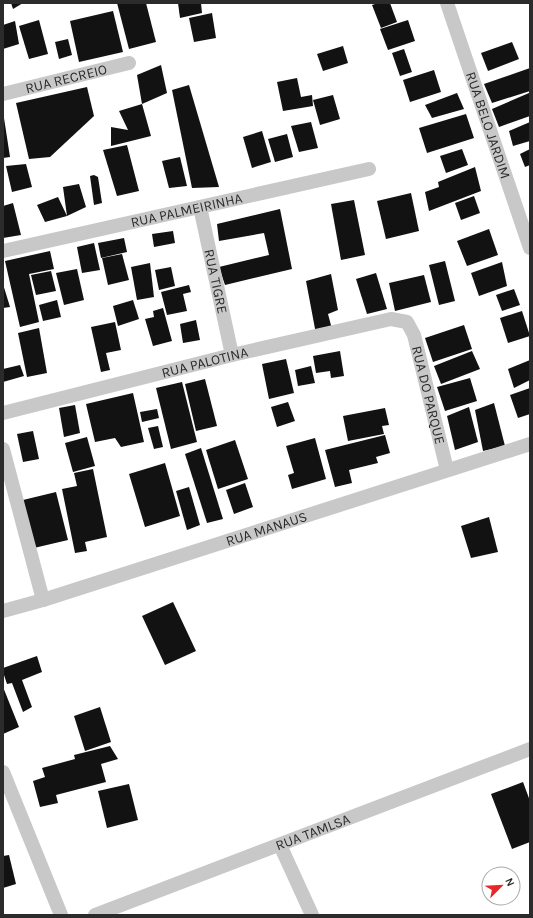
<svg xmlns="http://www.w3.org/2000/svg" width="533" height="918" font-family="Karla,sans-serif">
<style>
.building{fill:#121212}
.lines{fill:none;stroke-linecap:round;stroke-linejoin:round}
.minor{stroke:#c8c8c8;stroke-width:14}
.labels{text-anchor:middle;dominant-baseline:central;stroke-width:4;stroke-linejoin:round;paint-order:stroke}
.street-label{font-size:14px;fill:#2b2b2b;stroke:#fff}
</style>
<rect width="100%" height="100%" fill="#fff"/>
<!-- building -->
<g class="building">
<polygon points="11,3 23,3 13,9"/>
<polygon points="117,3 146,3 156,42 129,49"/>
<polygon points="178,3 201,3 202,13 180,18"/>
<polygon points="378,3 390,3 397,22 381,28 372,5"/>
<polygon points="113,11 123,52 79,62 70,21"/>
<polygon points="212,13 216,38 194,42 189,18"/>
<polygon points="39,20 48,54 29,59 19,26"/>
<polygon points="408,20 415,41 388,50 380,29"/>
<polygon points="15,21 19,44 3,49 3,25"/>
<polygon points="68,39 72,55 59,59 55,42"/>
<polygon points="512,42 519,59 488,71 481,53"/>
<polygon points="343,46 348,63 323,71 317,54"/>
<polygon points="404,49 412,72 400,76 392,53"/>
<polygon points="161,65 167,93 142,104 137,75"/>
<polygon points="530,68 530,91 492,103 484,84"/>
<polygon points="434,70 441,92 410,102 403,80"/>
<polygon points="297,78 301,97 312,95 313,106 283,111 277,82"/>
<polygon points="189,85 219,187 192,188 172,90"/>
<polygon points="87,87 94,116 50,157 29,159 16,103"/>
<polygon points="457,93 464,109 432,118 425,105"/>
<polygon points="529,93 530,116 499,127 492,109"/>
<polygon points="333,95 340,119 320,125 313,100"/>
<polygon points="142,104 151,136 111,146 111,127 128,130 119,111"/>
<polygon points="466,114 474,138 427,153 419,128"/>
<polygon points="3,118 4,118 10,157 3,158"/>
<polygon points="311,122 318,148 299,152 291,126"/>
<polygon points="530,122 530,141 513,146 509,131"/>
<polygon points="262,131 271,162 252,168 243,137"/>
<polygon points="287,134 293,157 275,162 268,139"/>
<polygon points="127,145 139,191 117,196 103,150"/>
<polygon points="462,149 468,165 446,173 440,156"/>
<polygon points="530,149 530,165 525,167 520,154"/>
<polygon points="180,157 187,186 169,188 162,161"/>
<polygon points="26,164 32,187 12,192 6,166"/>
<polygon points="475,167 481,191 429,211 425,192 439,187 438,182"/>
<polygon points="94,175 98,177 102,203 94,205 90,176"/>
<polygon points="79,184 86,207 67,216 45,222 37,205 58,197 67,216 63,187"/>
<polygon points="411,193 419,231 386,239 377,201"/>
<polygon points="474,196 480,213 461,220 455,203"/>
<polygon points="354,200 365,255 341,260 331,204"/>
<polygon points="13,203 21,235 3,238 3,206"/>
<polygon points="280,209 292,269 225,285 219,267 269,255 264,233 219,241 217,224"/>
<polygon points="489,229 498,255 467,266 457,241"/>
<polygon points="173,231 175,243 154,247 152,234"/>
<polygon points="124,238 127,252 101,258 98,243"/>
<polygon points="94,243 100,270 82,273 77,247"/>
<polygon points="50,251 54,269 29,274 39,322 20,327 5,261"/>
<polygon points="122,254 129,280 108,285 102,258"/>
<polygon points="445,261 455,301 439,305 429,265"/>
<polygon points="502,262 507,286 479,296 471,273"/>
<polygon points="150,263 154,297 137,300 131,267"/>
<polygon points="171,267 175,286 159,290 155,270"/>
<polygon points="77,269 84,300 64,305 56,273"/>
<polygon points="51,271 56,291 36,295 31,275"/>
<polygon points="376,273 387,309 367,314 356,279"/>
<polygon points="331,274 338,310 328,314 332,329 316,334 306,281"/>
<polygon points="424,275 431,302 395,311 389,283"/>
<polygon points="3,284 10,307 3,308"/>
<polygon points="189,285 191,292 183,294 187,311 167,315 161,292"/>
<polygon points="514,289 520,305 502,311 496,295"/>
<polygon points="57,300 61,317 43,321 39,305"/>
<polygon points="133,300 139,319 118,326 113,306"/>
<polygon points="163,308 172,341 153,346 145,319 154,317 153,311"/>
<polygon points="522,311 530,336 508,343 500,318"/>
<polygon points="196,320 200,340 183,343 180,324"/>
<polygon points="115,322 121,350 106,353 110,370 101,372 91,327"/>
<polygon points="464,325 472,349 433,362 425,338"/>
<polygon points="39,328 47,373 27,377 18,333"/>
<polygon points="340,351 344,376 331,378 330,371 316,373 313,356"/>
<polygon points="472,351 480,369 441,384 434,366"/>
<polygon points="286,359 294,393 269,399 262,364"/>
<polygon points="530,360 530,380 514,388 508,369"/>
<polygon points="20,365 24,376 3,382 3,369"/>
<polygon points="311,366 315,383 298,386 295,370"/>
<polygon points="470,378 477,401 445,411 437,387"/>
<polygon points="205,379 217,426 196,431 185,384"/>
<polygon points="182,382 197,442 171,449 156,388"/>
<polygon points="530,388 530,414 518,418 510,395"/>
<polygon points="133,393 144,442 121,447 115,438 95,442 86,404"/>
<polygon points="288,402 295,421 277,427 271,407"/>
<polygon points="494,403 505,446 483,451 475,410"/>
<polygon points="75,405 80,433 64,437 59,408"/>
<polygon points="469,407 478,442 455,450 447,416"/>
<polygon points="385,408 389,425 382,426 384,434 348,441 343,416"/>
<polygon points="157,409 159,418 142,422 140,412"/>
<polygon points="158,426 163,447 154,449 148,428"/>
<polygon points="33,431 39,459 23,462 17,434"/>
<polygon points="385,435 390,453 376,457 378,463 349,470 352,483 335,487 325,450"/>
<polygon points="87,437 95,466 73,472 65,443"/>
<polygon points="315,438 326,479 292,489 288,475 294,473 286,446"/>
<polygon points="235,440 248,479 218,489 206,450"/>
<polygon points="201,448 223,519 207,523 185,454"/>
<polygon points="165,463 180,516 145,527 129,474"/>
<polygon points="93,469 107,537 85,542 87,551 75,553 62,489 77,486 74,473"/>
<polygon points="245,483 253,507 234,514 226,490"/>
<polygon points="189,487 200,525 187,530 176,491"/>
<polygon points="56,492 68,540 34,548 23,500"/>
<polygon points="489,517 498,552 471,558 461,526"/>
<polygon points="173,602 196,651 165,665 142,616"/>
<polygon points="37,656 42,672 22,680 32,707 23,712 12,683 7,684 3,672 3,668"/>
<polygon points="3,687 19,727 3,734"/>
<polygon points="100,707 111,742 85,751 74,716"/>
<polygon points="110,746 118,759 101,764 106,782 56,795 58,803 40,807 33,781 45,777 42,768 75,759 74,755"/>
<polygon points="523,782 530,801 530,842 512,849 491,794"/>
<polygon points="129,784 138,820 107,828 98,791"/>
<polygon points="9,855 16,884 3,888 3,856"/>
</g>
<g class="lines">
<!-- minor -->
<g class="minor">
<path id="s1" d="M447,3l83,245"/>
<path id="s2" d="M3,94l126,-31"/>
<path id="s3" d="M200,207l32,148"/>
<path id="s4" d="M3,251l366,-82"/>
<path id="s5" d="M3,413l229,-58 159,-36 16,3 7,13 33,135"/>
<polyline points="3,449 43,600"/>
<path id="s6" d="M3,611l40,-11 487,-156"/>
<polyline points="3,772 61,915"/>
<polyline points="280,845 312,915"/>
<path id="s7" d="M95,915l435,-166"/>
</g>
</g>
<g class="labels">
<!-- street labels -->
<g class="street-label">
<text stroke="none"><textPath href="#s2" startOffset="65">RUA RECREIO</textPath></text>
<text stroke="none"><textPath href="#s1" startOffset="129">RUA BELO JARDIM</textPath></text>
<text stroke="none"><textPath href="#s4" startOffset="188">RUA PALMEIRINHA</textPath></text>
<text stroke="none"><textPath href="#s3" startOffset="76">RUA TIGRE</textPath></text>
<text stroke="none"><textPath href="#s5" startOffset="208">RUA PALOTINA</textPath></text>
<text stroke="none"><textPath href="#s5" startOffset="492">RUA DO PARQUE</textPath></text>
<text stroke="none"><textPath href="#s6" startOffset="276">RUA MANAUS</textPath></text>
<text stroke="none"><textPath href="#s7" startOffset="233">RUA TAMLSA</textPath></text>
</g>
</g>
<!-- border -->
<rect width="533" height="918" fill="none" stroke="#2b2b2b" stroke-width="8"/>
<!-- north arrow -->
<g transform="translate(501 886) rotate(66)"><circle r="19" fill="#ffffff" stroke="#aaaaaa"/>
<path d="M0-3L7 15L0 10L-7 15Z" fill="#ea2629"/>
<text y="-6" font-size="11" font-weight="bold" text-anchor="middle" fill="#2b2b2b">N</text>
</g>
</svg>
